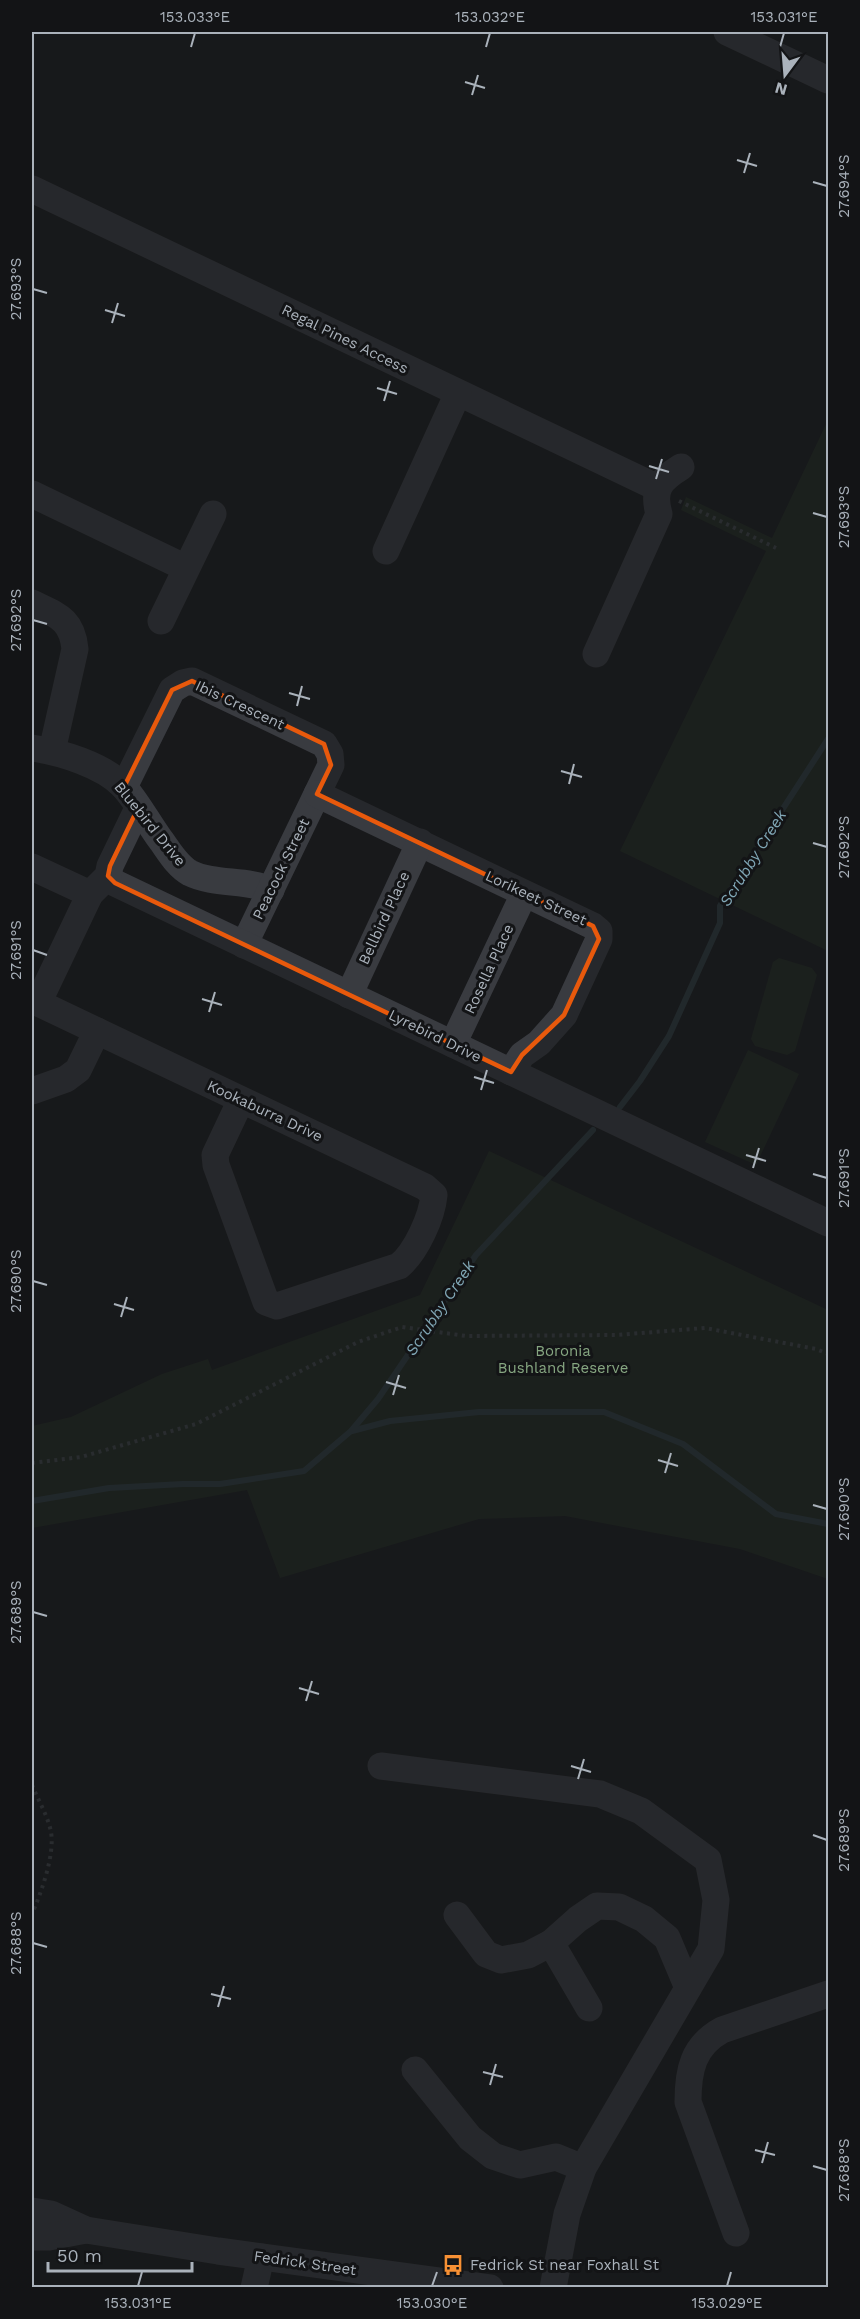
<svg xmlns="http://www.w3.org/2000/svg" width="860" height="2319" font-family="'Work Sans',sans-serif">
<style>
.green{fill:#202920}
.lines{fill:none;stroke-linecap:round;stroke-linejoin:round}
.stream{stroke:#2e3b3f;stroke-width:6}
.path{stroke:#3f4347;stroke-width:4;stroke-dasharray:3 4.5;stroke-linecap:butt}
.minor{stroke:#393b40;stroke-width:27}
.marked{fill:none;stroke:#e8590c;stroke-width:4.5;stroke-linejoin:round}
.ticks{fill:none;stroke:#aab2bb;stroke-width:2}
.labels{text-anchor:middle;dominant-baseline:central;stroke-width:6;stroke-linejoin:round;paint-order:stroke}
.street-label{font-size:15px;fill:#aab2bb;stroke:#131416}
.park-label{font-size:15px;fill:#86a681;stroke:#131416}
.poi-label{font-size:15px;fill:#aab2bb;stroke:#131416;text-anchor:start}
.water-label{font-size:16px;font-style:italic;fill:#81a7b6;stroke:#131416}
.neatline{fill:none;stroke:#aab2bb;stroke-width:2}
.ticks-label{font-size:15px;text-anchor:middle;fill:#aab2bb}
</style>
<rect width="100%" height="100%" fill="#18191b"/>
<!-- green -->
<g class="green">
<polygon points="828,420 828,951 620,851 766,551 681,510 686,497 772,538"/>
<polygon points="779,958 812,968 817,975 795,1051 787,1055 755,1046 751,1039 773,962"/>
<polygon points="748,1050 799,1074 756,1165 705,1142"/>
<polygon points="489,1151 828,1310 828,1579 740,1549 565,1516 479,1519 280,1578 247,1490 32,1528 32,1426 71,1417 162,1374 208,1359 212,1370 420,1295"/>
</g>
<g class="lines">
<!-- stream -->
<g class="stream">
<polyline points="620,1107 640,1081 669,1036 720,923 720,906 828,739"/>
<polyline points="352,1431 390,1421 479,1412 604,1412 683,1444 776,1514 828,1524"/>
<polyline points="32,1501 109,1488 183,1484 220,1484 304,1471 351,1431 378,1399 476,1255 593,1130"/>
</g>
<!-- path -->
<g class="path">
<polyline points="679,501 776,548"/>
<polyline points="32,1463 81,1457 196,1424 358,1342 402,1327 466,1336 616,1335 705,1328 816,1349 828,1354"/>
<path d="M32,1785c6,15 16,31 19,47 4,23 -10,61 -19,82"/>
</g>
<!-- minor -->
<g class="minor">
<polyline points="727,32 828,80"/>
<polyline points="32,189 658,488"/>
<polyline points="32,494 186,568"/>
<polyline points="386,551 458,393"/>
<path d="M32,603c24,12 40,15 43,46l-23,102"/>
<polyline points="161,621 213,514"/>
<path d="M596,654l63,-140c-7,-25 1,-34 22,-47"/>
<path d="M32,748c28,4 71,17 91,38 13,14 26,38 37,53 9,12 17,27 30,34 24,12 56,6 81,17"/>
<polyline points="124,787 172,690 183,683 192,681 324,744 330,754 331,765 244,945"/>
<polyline points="317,794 593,926 599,931 599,939 564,1015 539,1043 522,1055 511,1072"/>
<polyline points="32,867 90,894"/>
<polyline points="108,876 115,883 828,1223"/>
<polyline points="349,995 420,842"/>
<path d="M32,1000l393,187 9,8c-2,22 -18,57 -35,71l-122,40 -11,-4 -50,-137 -1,-10 26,-55"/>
<polyline points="38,1003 90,894 108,876 110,866 138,808"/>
<polyline points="453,1044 524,894"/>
<polyline points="32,1091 66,1079 78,1070 97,1031"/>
<polyline points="381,1766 600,1794 641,1811 708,1860 716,1900 711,1949 583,2168 567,2214 553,2288"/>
<polyline points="457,1915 486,1954 501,1960 528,1955 551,1943 578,1919 597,1906 619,1907 644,1919 667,1938 688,1988"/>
<polyline points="551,1943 589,2008"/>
<polyline points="415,2070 470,2138 493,2156 520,2165 556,2157 583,2168"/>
<polyline points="32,2211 51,2214 86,2230 218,2251 490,2288"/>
<path d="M736,2233l-48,-131c0,-32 5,-56 34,-72l106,-36"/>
<polyline points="32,2237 49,2237 86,2230"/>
<polyline points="254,2288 261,2257"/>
</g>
</g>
<!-- marked area -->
<path d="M0 0H860V2319H0ZM192,681l132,63 7,21 -14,29 276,132 6,13 -35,76 -42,40 -11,17 -396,-189 -7,-7 2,-10 28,-58 -14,-21 48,-97z" fill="#18191b" fill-opacity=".55" fill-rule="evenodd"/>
<path class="marked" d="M192,681l132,63 7,21 -14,29 276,132 6,13 -35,76 -42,40 -11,17 -396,-189 -7,-7 2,-10 28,-58 -14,-21 48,-97z"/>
<!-- ticks -->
<path class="ticks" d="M191,47l4,-14M486,47l4,-14M780,47l4,-14M465,82l20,6M472,95l6,-20M737,160l20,6M744,173l6,-20M813,182l14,4M33,289l14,4M105,310l20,6M112,323l6,-20M377,388l20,6M384,401l6,-20M649,466l20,6M656,479l6,-20M813,513l14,4M33,620l14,4M289,693l21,6M297,706l5,-20M561,771l21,6M569,784l5,-20M813,843l14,4M33,950l14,5M202,999l20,6M209,1012l6,-20M474,1077l20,6M481,1090l6,-20M746,1155l20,6M753,1168l6,-20M813,1174l14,4M33,1281l14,4M114,1304l20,6M121,1317l6,-20M386,1382l20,6M393,1395l6,-20M658,1460l20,6M665,1473l6,-20M813,1505l14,4M33,1612l14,4M299,1688l20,6M306,1701l6,-20M571,1766l20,6M578,1779l6,-20M813,1835l14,5M33,1943l14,4M211,1994l20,5M218,2007l6,-21M483,2072l20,5M490,2085l6,-21M755,2150l20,5M762,2163l6,-21M813,2166l14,4M138,2286l4,-14M432,2286l5,-14M727,2286l4,-14"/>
<!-- icons -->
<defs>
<symbol id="bus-bare" viewBox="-9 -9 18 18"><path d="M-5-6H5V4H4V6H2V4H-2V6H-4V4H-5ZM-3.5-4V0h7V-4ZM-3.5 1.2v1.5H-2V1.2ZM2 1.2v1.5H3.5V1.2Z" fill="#f79034" stroke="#131416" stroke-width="2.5" paint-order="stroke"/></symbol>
</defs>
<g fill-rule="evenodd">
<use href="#bus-bare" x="438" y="2250" width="30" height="30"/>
</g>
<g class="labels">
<!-- street labels -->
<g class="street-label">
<text transform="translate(345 339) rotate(26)">Regal Pines Access</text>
<text transform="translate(240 705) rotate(25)">Ibis Crescent</text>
<text transform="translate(150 824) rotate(51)">Bluebird Drive</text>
<text transform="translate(281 869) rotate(-64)">Peacock Street</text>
<text transform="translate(536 898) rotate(25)">Lorikeet Street</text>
<text transform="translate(384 918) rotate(-65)">Bellbird Place</text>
<text transform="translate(489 969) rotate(-65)">Rosella Place</text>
<text transform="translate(435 1036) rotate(26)">Lyrebird Drive</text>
<text transform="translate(265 1111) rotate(25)">Kookaburra Drive</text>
<text transform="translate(305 2263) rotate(8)">Fedrick Street</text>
</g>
<!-- park labels -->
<g class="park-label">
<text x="563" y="1351">Boronia<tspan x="563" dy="17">Bushland Reserve</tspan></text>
</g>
<!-- poi labels -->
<g class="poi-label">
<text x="470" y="2265">Fedrick St near Foxhall St</text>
</g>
<!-- water labels -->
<g class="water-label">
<text transform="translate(753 858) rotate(-58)">Scrubby Creek</text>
<text transform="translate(440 1308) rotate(-56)">Scrubby Creek</text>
</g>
</g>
<!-- border -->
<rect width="860" height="2319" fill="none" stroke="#131416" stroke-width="66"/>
<!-- north arrow -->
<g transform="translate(785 75) rotate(196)" stroke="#131416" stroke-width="4.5" paint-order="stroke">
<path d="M0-4.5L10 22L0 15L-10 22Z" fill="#aab2bb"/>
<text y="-9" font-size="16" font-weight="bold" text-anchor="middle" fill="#aab2bb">N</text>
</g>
<!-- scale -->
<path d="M48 2262v9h144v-9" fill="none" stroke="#aab2bb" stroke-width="3"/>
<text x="57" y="2262" font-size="18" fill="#aab2bb" stroke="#131416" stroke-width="4.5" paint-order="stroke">50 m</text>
<rect x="33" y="33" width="794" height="2253" class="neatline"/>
<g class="ticks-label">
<text x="195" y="22">153.033°E</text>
<text x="490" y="22">153.032°E</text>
<text x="784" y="22">153.031°E</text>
<text transform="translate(844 186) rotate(-90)" y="5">27.694°S</text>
<text transform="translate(16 289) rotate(-90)" y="5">27.693°S</text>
<text transform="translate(844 517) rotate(-90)" y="5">27.693°S</text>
<text transform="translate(16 620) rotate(-90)" y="5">27.692°S</text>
<text transform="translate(844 847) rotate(-90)" y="5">27.692°S</text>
<text transform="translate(16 950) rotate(-90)" y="5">27.691°S</text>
<text transform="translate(844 1178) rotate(-90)" y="5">27.691°S</text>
<text transform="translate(16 1281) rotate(-90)" y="5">27.690°S</text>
<text transform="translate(844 1509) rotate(-90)" y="5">27.690°S</text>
<text transform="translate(16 1612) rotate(-90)" y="5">27.689°S</text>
<text transform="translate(844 1840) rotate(-90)" y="5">27.689°S</text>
<text transform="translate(16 1943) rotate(-90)" y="5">27.688°S</text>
<text transform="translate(844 2170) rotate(-90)" y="5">27.688°S</text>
<text x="138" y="2308">153.031°E</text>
<text x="432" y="2308">153.030°E</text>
<text x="727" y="2308">153.029°E</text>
</g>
</svg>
